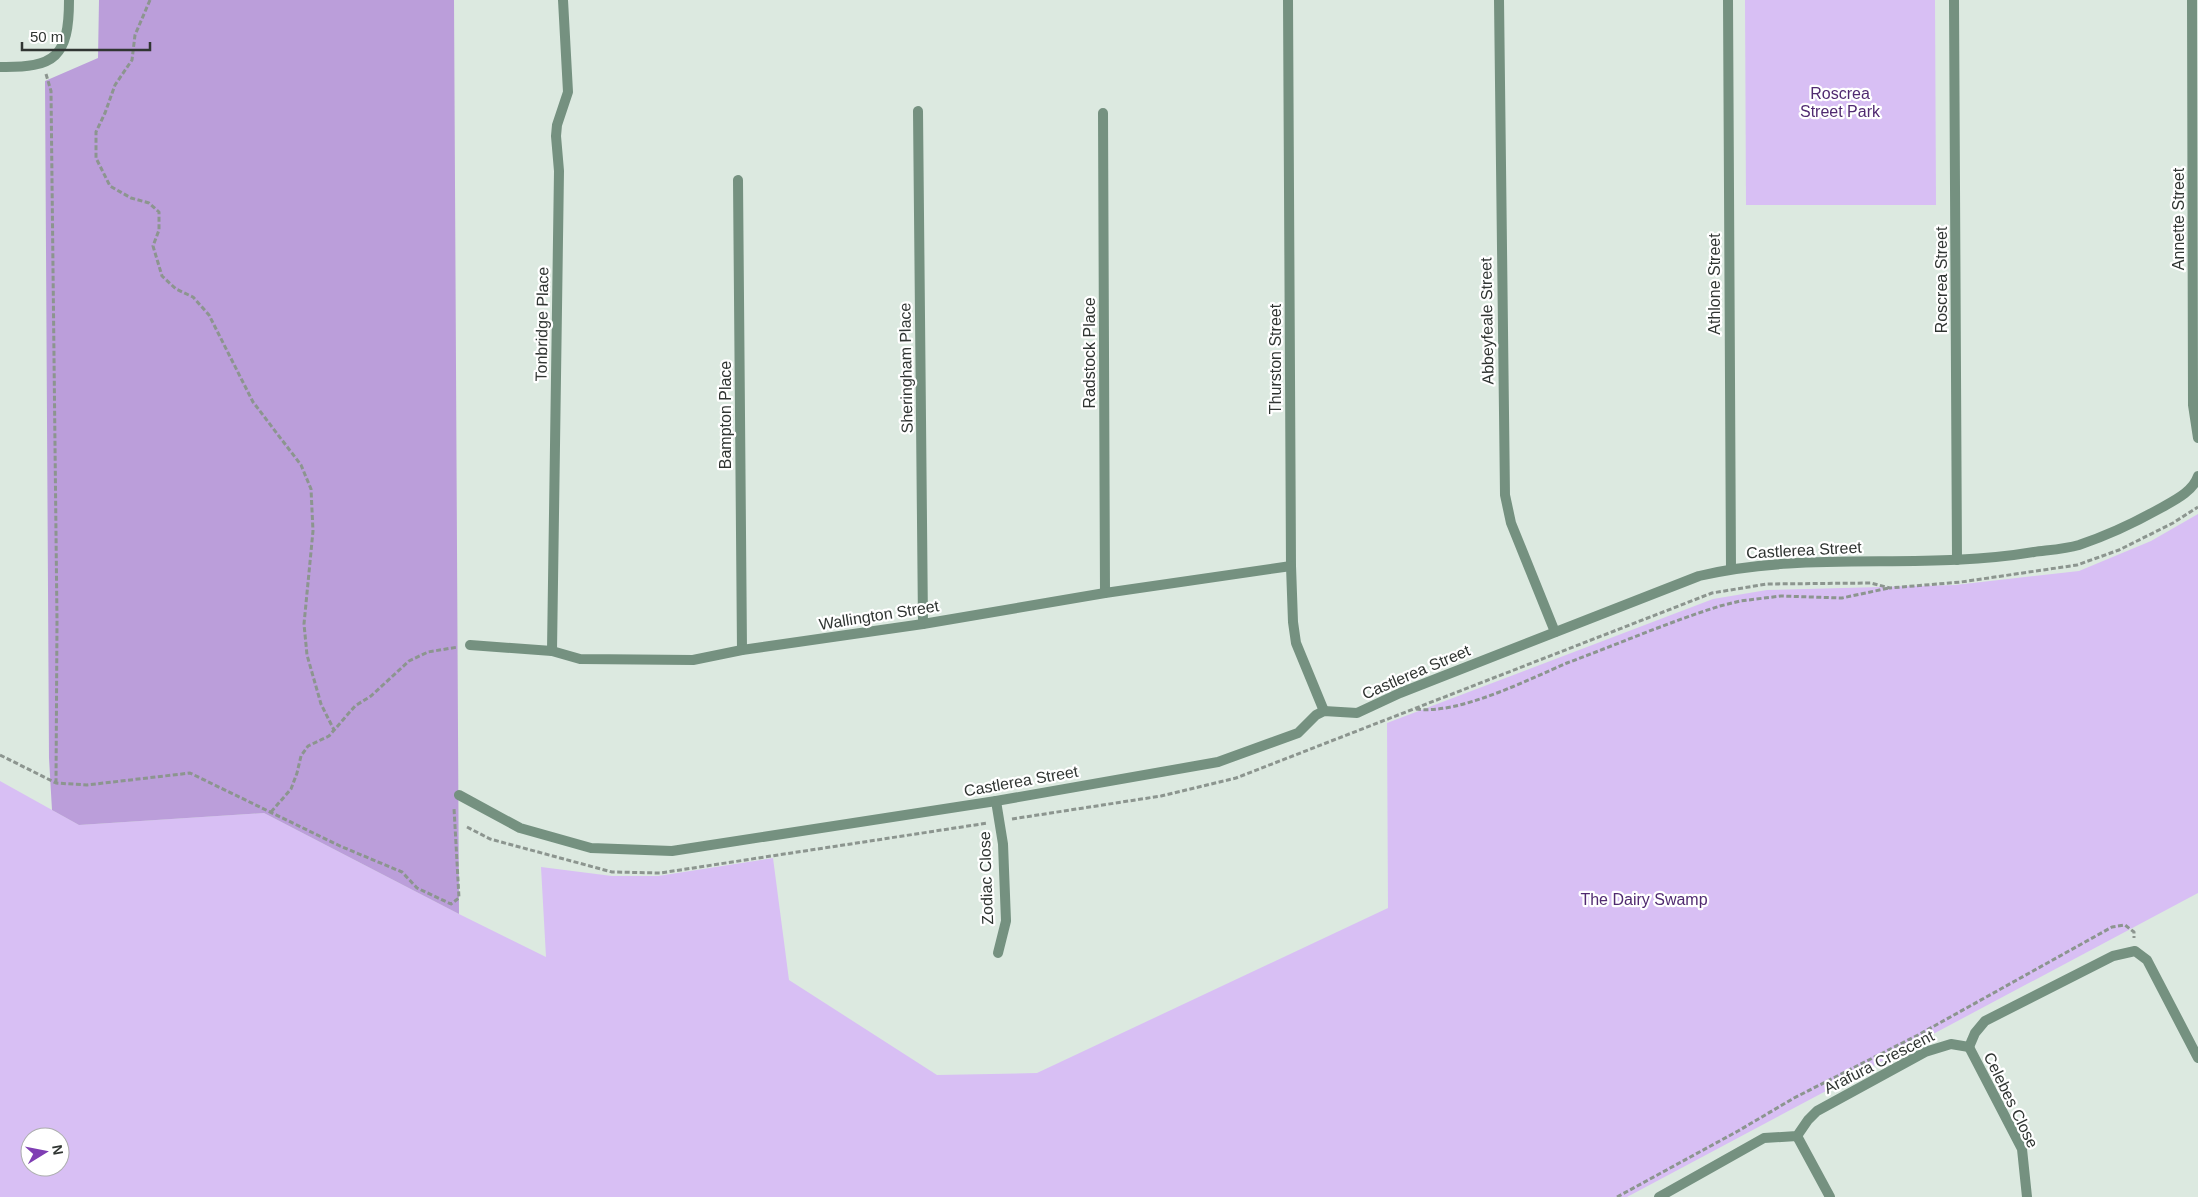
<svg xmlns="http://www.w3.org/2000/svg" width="2198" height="1197" font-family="Helvetica,sans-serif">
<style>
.green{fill:#d8bff4;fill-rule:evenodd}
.forest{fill:#bb9eda}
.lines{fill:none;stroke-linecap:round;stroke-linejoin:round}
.path{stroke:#8c958f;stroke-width:3;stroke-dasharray:5 2.5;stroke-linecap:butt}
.minor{stroke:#759180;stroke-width:10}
.labels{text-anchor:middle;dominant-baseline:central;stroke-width:4.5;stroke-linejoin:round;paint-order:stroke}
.park-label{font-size:16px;fill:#502a70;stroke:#fff}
.street-label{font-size:16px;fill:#303532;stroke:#fff}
</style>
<rect width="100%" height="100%" fill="#dce9e0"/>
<!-- green -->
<g class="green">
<polygon points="1745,0 1935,0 1936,205 1746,205"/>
<path d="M2198,514v379l-571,304h-1627v-416l79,44 185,-12 195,101 87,43 -5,-90 71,9h46l115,-18 16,122 148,95 100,-2 351,-165 -1,-185 326,-124 54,-9 188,-5 124,-14 72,-30zM30,1137h30v30h-30z"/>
</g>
<!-- forest -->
<polygon class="forest" points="99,0 454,0 459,914 264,813 79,825 52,810 49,758 45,81 98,58"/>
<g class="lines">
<!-- path -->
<g class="path">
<polyline points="150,0 135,35 132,60 115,85 105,113 96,132 96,158 110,186 131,198 149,203 159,212 159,230 153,246 162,276 176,289 193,297 209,315 253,402 301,465 311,489 313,531 304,624 307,655 321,704 334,730"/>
<polyline points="46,74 51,91 57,621 56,783"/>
<path d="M1416,709c43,6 111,-29 151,-46 51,-19 102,-41 153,-57l20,-5 41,-5 61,2 47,-10"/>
<polyline points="0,755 56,783 87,785 190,773 340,846 402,872 417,888 451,904 459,898 454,808"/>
<polyline points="271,812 291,789 297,773 301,756 308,746 329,736 355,706 371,696 409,661 428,652 458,647"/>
<polyline points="1012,819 1161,796 1236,778 1712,593 1767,584 1871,583 1890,588 1961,582 2077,565 2119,550 2173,523 2198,507"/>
<polyline points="467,827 490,839 612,872 660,873 988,823"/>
<polyline points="1617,1197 1738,1131 1794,1098 1918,1035 2112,927 2125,925 2134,932 2134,938"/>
</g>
<!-- minor -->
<g class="minor">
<polyline points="1288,0 1291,566 1293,622 1296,643 1324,711"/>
<polyline points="1499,0 1505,495 1511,523 1555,632"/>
<polyline points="1728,0 1731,569"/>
<polyline points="1954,0 1957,560"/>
<polyline points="2192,0 2193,405 2198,438"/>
<path d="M0,67c55,1 69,-10 69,-67"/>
<polyline points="918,111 923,624"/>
<polyline points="1103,113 1105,593"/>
<polyline points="738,180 742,650"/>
<polyline points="470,645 552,651 580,659 693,660 742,650 923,624 1105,593 1291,566"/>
<polyline points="552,651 559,171 556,136 557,125 568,92 563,0"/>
<path d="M459,795l61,33 71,20 81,3 324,-50 222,-39 80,-29 18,-18 8,-4 33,2 43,-20 299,-117c110,-26 224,-5 335,-24 15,-2 31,-3 45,-7 27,-9 55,-22 80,-36 14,-8 34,-17 39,-33"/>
<polyline points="996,801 1003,844 1006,921 998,953"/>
<polyline points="1969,1047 2022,1149 2027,1197"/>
<polyline points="1797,1136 1830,1197"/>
<polyline points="1659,1197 1764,1138 1797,1136 1808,1120 1817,1111 1925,1052 1951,1044 1969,1047 1975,1033 1985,1021 2113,956 2135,951 2147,960 2198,1058"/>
</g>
</g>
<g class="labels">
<!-- park labels -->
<g class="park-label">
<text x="1840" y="93">Roscrea<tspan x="1840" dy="18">Street Park</tspan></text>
<text x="1644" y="899">The Dairy Swamp</text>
</g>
<!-- street labels -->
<g class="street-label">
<text transform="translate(2178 219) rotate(-90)">Annette Street</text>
<text transform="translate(1941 280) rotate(-90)">Roscrea Street</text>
<text transform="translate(1714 284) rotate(-90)">Athlone Street</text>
<text transform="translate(1487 321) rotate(-91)">Abbeyfeale Street</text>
<text transform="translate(542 324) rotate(-89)">Tonbridge Place</text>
<text transform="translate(1089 353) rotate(-90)">Radstock Place</text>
<text transform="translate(1275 359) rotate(-90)">Thurston Street</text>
<text transform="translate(906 368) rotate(-91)">Sheringham Place</text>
<text transform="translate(725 415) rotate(-90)">Bampton Place</text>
<text transform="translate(1804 550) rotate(-3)">Castlerea Street</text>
<text transform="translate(879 615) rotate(-9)">Wallington Street</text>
<text transform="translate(1416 672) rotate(-23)">Castlerea Street</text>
<text transform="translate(1021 781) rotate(-10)">Castlerea Street</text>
<text transform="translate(986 878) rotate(-92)">Zodiac Close</text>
<text transform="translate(1879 1062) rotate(-27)">Arafura Crescent</text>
<text transform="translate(2011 1100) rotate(64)">Celebes Close</text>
</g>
</g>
<!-- north arrow -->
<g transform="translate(45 1152) rotate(80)"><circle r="24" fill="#ffffff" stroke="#acaead"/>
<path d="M0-4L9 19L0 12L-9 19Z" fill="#7f3eb3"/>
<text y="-8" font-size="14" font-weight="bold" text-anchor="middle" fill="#303532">N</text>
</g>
<!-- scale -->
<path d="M22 42v8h128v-8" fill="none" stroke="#303532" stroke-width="2.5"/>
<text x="30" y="42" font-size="15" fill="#303532" stroke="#ffffff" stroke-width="4" paint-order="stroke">50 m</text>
</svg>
